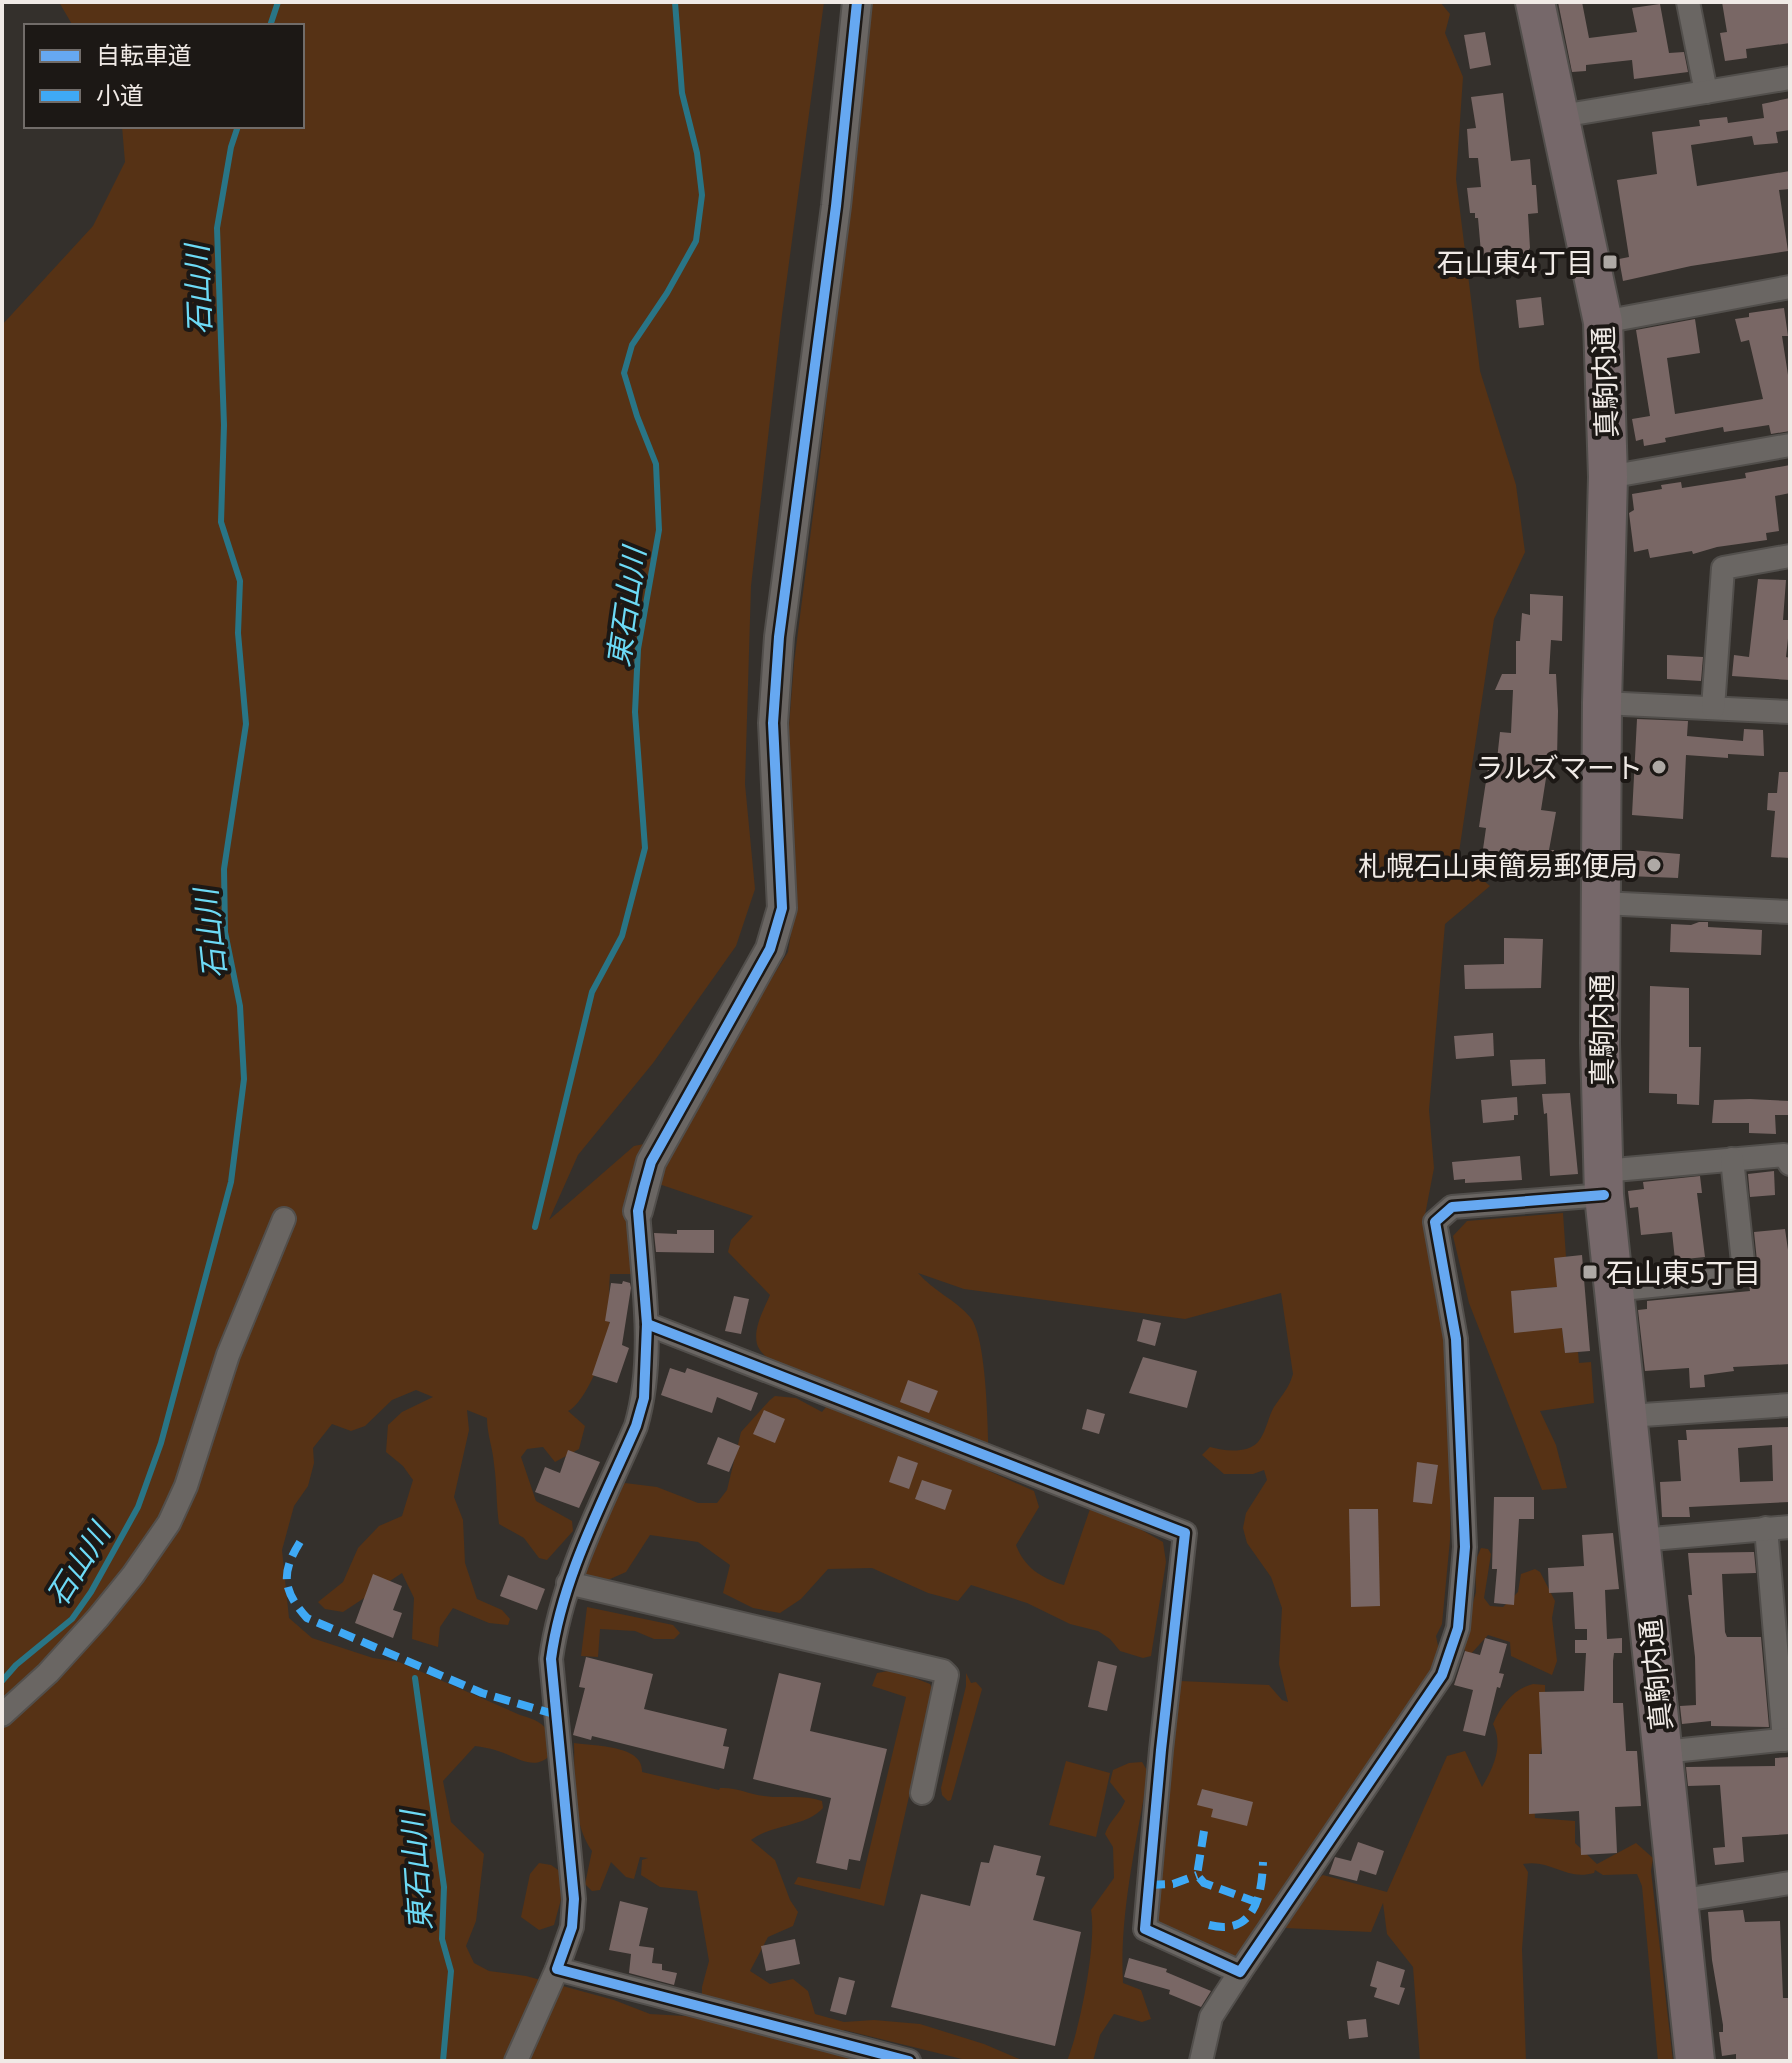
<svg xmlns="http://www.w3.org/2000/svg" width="1792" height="2063" font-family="'Exo 2','Noto Sans JP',sans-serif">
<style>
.green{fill:#563215}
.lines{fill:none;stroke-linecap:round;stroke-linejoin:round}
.stream{stroke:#297586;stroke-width:6}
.building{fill:#796765;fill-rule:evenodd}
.minor-casing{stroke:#524f4c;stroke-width:26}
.tertiary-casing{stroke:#524f4c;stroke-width:32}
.trunk-casing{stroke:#524f4c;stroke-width:42}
.minor{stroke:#6a6663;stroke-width:22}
.tertiary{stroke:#6a6663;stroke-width:28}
.trunk{stroke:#76686a;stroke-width:38}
.quiet{stroke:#3fa9f5;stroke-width:8;stroke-dasharray:16 8;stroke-linecap:butt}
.cycleway-casing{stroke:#1c1815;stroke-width:15}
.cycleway{stroke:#66a8f1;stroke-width:10}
.poi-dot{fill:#aea9a5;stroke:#1c1815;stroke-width:3}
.labels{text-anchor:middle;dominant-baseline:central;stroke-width:8;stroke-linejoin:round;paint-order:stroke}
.poi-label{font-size:28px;fill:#f0eae6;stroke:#1c1815;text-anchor:end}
.street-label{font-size:28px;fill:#f0eae6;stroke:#1c1815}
.water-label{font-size:30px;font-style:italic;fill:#6ddaf6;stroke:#1c1815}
</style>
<rect width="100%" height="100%" fill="#34302c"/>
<!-- green -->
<g class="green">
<path d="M59,2h765l-42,313 -31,271 -6,198 10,105 -19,57 -83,117 -75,92 -29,65 85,-74 15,-3 -12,119 -6,12h-21c-2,19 1,38 -1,56 -2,19 -24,74 -41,81l17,15 -6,23 -24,13 -12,-15 -16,2 -6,8 15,44 36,20 1,10 -26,29 -8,-2 -15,-20 -25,-14c-3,-20 -2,-40 -5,-60 -1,-16 -7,-29 -7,-46l-20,-8 2,20 -15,67 9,23 2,43 12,36 25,11 8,9 -2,6 -19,-2 -36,-15 -13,19 -2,20 -26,-8 2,-41 -12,-25 -59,39 -18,-3 -7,-7 25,-20 15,-34 21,-22 23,-10 11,-36 -10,-14 -17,-14 2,-27 14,-13 31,-15 -17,-7 -24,10 -27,26 -14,5 -19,-7 -19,24 1,15 -6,23 -14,20 -12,44 7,68 23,20 61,20 26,4 121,53c25,7 31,13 30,40 -16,18 -36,0 -55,-5 -6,-2 -13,-3 -20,-4l-32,35 8,41 33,32 -8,67 -10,25 8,17 15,8 37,5 88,24 36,14 52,3v-30l7,-26 -12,-70 -37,-4 -19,-12 1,-15 6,-2 -8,-1 -6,22 -8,-2 -15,-15 -11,28 -8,1 -7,-7 7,-33c-21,-30 -17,-73 -18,-108 20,3 70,2 68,29l77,18 1,-2c16,-1 28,6 44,8 20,3 39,-2 58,5l1,7c-17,19 -51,16 -72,32l24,20 15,40 8,12 -5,14 -25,11 -18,34 20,13 23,-5 15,12 7,23 29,8 30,-2 46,4 64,20 40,17h-54l-126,-31 -3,25 21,6h-860v-1736l91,-99 32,-64 -3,-36h180v-100h-229z"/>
<path d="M869,2h571l10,12 -5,19 18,44 -7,102 24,192 36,114 9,67 -31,67 -36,240 32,27 -45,38 -16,186 5,58 -9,47 21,138 5,123 -1,64 -8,84 -6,12 3,15 -8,19 -188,282 -7,5 -76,-31 -6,-6 24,-233 2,-6 89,4 13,15 6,2 -9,-38 3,-56 -11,-31 -24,-34 -4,-15 3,-15 21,-33 -3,-10 -11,4h-29l-22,-19 8,-8c14,4 37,7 48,-5 8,-9 10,-25 16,-35 8,-12 15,-19 19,-33l-12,-81 -96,26 -221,-30 -46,-16c15,18 38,27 52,44 18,21 18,123 19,154l45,20 5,16 -23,38c8,22 25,33 48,40l26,-76 41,15 32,18 3,20 -15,94 -8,2 -23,-7 -10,-12 -12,-8 -28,-7 -43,-21 -56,-18 -13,16 -30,-8 -56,-25 -44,1 -27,30 -21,14 -27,-5 -30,-15 7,-28 -32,-23 -48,-7 -24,37 -25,11 -15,-7 -1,-9 27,-73 13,-11 32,4 41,16h19l10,-13 14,-58 29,-32 5,-4 21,2 26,14 17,-22c-21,-8 -76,-24 -82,-46 -4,-16 7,-35 13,-49l-42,-43 3,-12 22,-24 -100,-34 6,-24 129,-206 7,-44 -9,-144 8,-101 26,-203z"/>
<polygon points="1563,1213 1566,1257 1557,1287 1511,1291 1562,1328 1565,1353 1578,1352 1579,1363 1591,1362 1594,1403 1540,1411 1556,1445 1567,1488 1542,1490 1469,1303 1453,1236 1467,1221"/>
<polygon points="1481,1548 1488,1549 1491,1554 1484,1598 1490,1606 1503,1607 1518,1592 1521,1574 1535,1569 1540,1572 1555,1601 1552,1618 1557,1661 1552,1675 1511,1656 1510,1642 1488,1635 1469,1656 1461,1645 1476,1592 1475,1562"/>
<polygon points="587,1607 673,1625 680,1633 674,1639 654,1639 635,1631 600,1629 598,1657 581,1656"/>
<polygon points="894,1670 930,1684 933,1691 884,1906 794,1884 798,1877 860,1889 906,1697 872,1686 877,1673"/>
<polygon points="966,1673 971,1683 976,1682 982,1689 951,1800 948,1801 942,1795 941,1788 966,1686"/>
<path d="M1533,1684l12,1v49l-12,52 2,32 40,3v22l22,21 39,-21 17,15 -2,13 22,190h-15l-16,-175 -5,-12 -34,1 -8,-5 -1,3c-29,8 -42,-14 -71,-9l5,8 -6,77 4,112h-106l-7,-94 -26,-33 -4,-31 -12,29 -86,-4 31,-48 7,-5 64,17 60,-136 18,-5 17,36c11,-19 22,-41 11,-63 8,-18 20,-35 40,-40z"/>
<polygon points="1066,1761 1110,1773 1096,1837 1049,1825"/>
<path d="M1142,1762l6,10c-11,70 -29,141 -25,211l18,7 10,29 -9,3 -28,-8 -14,21 -7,26h-26c13,-32 30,-118 24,-151l23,-32 -1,-31 -8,-13c4,-13 15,-20 20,-33l-15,-19 3,-12 16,-7z"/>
<polygon points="539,1863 551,1865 561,1872 563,1892 554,1925 539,1930 521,1917 530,1874"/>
</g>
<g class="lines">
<!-- stream -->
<g class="stream">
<polyline points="270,26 278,2"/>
<polyline points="535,1227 592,992 622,936 645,848 635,712 638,649 659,530 656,464 637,416 624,373 632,345 667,293 696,241 702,195 697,153 682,93 675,2"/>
<polyline points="415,1678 444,1887 442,1939 451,1971 443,2061"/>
<polyline points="2,1681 16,1665 72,1619 91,1592 138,1507 161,1443 231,1182 244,1079 240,1006 225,932 224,869 246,724 238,633 240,581 221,522 224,425 217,228 231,147 238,126"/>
</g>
</g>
<!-- building -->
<g class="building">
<polygon points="1558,2 1582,2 1589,38 1637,32 1632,8 1660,4 1669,53 1684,52 1688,72 1634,79 1632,60 1586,65 1586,71 1572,72"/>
<polygon points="1722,2 1790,2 1790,43 1746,49 1747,58 1725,61 1720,33 1727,32"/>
<polygon points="1485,32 1491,65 1470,69 1464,35"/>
<polygon points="1503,93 1511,161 1530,159 1532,185 1536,185 1538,213 1528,214 1530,248 1523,258 1482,264 1478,218 1475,218 1475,213 1470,213 1467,188 1481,187 1478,158 1469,158 1467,129 1476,128 1471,97"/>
<polygon points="1790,98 1790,130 1776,132 1778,143 1754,145 1752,136 1691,145 1697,186 1790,171 1790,189 1779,190 1788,251 1691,266 1623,281 1619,259 1629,257 1617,180 1657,174 1652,132 1700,126 1699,120 1727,117 1728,123 1764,118 1762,104"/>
<polygon points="1541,297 1544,325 1519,328 1516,300"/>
<polygon points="1784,308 1788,336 1782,336 1790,388 1790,431 1771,434 1769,425 1724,432 1723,427 1665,438 1666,442 1644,446 1643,439 1636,441 1632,419 1650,416 1636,330 1695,319 1700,353 1667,358 1675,414 1763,399 1749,340 1741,342 1735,319 1749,317 1749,313"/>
<polygon points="1790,465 1790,493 1775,496 1779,531 1766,533 1767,540 1717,547 1693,554 1692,551 1650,558 1648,549 1634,552 1629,513 1634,510 1632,494 1662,489 1661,485 1681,482 1682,488 1746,478 1745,473"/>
<polygon points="1758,579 1786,580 1783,620 1790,620 1786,657 1790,658 1790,680 1732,676 1734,655 1749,657"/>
<polygon points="1530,594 1563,596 1562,641 1551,640 1549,674 1556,674 1558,711 1557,759 1549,759 1541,810 1556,812 1549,850 1554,850 1549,879 1480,870 1486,828 1479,827 1488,768 1496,769 1500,732 1511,733 1513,690 1495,690 1502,674 1516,674 1516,641 1520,641 1522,613 1530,615"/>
<polygon points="1667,655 1703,657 1701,681 1667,679"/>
<polygon points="1637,719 1688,721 1687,736 1743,741 1744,729 1763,730 1764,756 1728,754 1728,758 1686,755 1683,819 1632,815"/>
<polygon points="1779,772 1790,772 1790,858 1771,857 1775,811 1767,810 1768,793 1777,793"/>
<polygon points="1631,850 1680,854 1678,878 1628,876"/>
<polygon points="1699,922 1708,922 1708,927 1762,930 1761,955 1670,952 1671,924 1691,925"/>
<polygon points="1504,938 1543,939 1541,988 1465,989 1464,965 1504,964"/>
<polygon points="1650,986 1689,988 1689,1047 1701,1047 1699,1105 1677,1104 1677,1094 1649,1093"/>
<polygon points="1493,1033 1494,1056 1456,1059 1454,1036"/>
<polygon points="1545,1059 1546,1084 1512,1086 1510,1060"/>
<polygon points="1570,1093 1578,1174 1550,1176 1547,1113 1544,1114 1542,1094"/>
<polygon points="1517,1097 1518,1115 1514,1115 1514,1120 1483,1123 1481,1100"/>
<polygon points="1750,1099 1790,1101 1790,1115 1775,1115 1776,1134 1749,1133 1749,1123 1712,1123 1714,1100"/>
<polygon points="1520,1156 1522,1180 1465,1183 1465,1179 1454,1180 1452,1162"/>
<polygon points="1774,1171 1775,1195 1750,1197 1748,1174"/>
<polygon points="1700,1176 1702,1193 1697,1193 1705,1257 1675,1260 1672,1232 1641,1235 1638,1207 1630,1208 1628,1191 1644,1189 1643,1182"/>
<polygon points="1785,1229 1790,1264 1790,1364 1733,1367 1734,1371 1704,1375 1705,1387 1690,1388 1689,1368 1645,1371 1638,1310 1647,1309 1647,1301 1750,1291 1748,1278 1757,1261 1754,1232"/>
<polygon points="677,1230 714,1230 714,1253 656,1252 654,1233 677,1234"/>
<polygon points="1582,1255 1590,1351 1565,1353 1562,1328 1514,1333 1511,1291 1557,1287 1554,1258"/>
<polygon points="623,1281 630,1283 631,1288 622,1345 629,1348 617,1383 592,1375 610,1322 605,1321 611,1283 622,1284"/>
<polygon points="734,1296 749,1299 741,1334 725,1331"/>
<polygon points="1143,1319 1161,1323 1155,1346 1137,1341"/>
<polygon points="1143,1357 1197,1371 1187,1408 1129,1393"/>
<polygon points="670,1368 685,1373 687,1368 758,1393 751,1411 717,1397 712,1413 661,1395"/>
<polygon points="908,1380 938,1391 929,1413 900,1402"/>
<polygon points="1087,1409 1105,1414 1099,1434 1082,1429"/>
<polygon points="764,1410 785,1419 775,1443 753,1434"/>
<path d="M1789,1427l1,75 -101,5 1,10h-28l-2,-35 21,-1 -3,-41h9l-1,-10zM1772,1445l1,36 -33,1 -2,-34z"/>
<polygon points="718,1437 740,1446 729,1472 707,1464"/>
<polygon points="568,1450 600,1462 579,1508 535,1492 545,1467 560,1473"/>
<polygon points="898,1456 918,1463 909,1489 889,1482"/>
<polygon points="1417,1462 1438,1465 1432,1504 1413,1502"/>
<polygon points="922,1480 952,1490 945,1510 915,1499"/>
<polygon points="1494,1497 1534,1497 1534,1519 1519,1519 1514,1605 1494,1603 1497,1569 1492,1569"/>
<polygon points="1349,1509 1378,1509 1380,1606 1351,1607"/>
<polygon points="1613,1533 1619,1589 1605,1590 1607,1639 1622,1638 1622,1653 1614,1653 1613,1661 1613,1703 1623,1703 1626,1751 1637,1751 1641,1806 1615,1807 1617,1853 1581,1855 1579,1811 1529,1814 1529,1754 1542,1754 1539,1692 1584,1691 1586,1653 1575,1653 1575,1640 1587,1640 1587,1629 1575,1629 1573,1592 1549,1593 1548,1568 1584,1566 1582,1535"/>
<polygon points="1754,1552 1756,1573 1722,1574 1725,1632 1727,1637 1761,1637 1769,1727 1711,1726 1711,1721 1682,1724 1680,1706 1696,1705 1695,1657 1688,1595 1692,1595 1688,1553"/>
<polygon points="373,1574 402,1586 393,1610 402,1613 393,1638 355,1623"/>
<polygon points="508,1575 545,1589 537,1610 500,1596"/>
<polygon points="1485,1638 1507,1644 1499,1673 1504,1674 1500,1688 1497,1687 1485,1736 1463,1731 1473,1690 1454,1685 1465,1651 1480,1655"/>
<polygon points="586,1657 653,1674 644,1709 727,1729 723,1746 729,1747 724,1769 592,1736 591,1740 573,1735 585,1688 579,1687"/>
<polygon points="1098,1661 1117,1666 1107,1711 1088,1707"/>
<polygon points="779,1673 821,1683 810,1731 887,1749 860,1861 849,1859 847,1870 816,1863 831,1798 753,1779"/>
<polygon points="1790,1757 1790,1834 1742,1837 1744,1862 1715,1865 1713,1848 1725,1847 1720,1785 1688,1786 1686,1767 1775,1766 1775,1758"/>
<polygon points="1202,1789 1253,1802 1247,1826 1211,1817 1213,1809 1197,1805"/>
<polygon points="1358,1842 1384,1851 1376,1875 1360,1870 1357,1881 1329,1874 1335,1857 1351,1861"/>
<polygon points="994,1845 1041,1856 1036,1875 1045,1877 1033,1920 1081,1932 1055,2046 891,2007 921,1894 970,1906 981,1862 989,1863"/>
<polygon points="620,1901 648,1908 639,1946 654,1948 652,1963 662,1964 662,1970 677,1973 674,1985 629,1973 631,1954 609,1950"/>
<polygon points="1743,1910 1745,1922 1780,1921 1783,1998 1790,1998 1790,2061 1736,2061 1736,2054 1722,2056 1719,2032 1723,2032 1723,2025 1712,1960 1708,1912"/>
<polygon points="795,1939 800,1964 766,1971 761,1946"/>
<polygon points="1129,1958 1167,1969 1166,1972 1211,1991 1201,2007 1169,1994 1170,1990 1124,1977"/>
<polygon points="1377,1961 1405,1970 1400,1987 1405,1988 1399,2005 1374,1997 1377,1988 1370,1986"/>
<polygon points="839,1977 855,1981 846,2015 830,2011"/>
<polygon points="1366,2019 1368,2037 1349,2039 1347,2021"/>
</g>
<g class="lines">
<defs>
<g id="minor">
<polyline points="1688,2 1706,92"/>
<polyline points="1561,116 1790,78"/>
<polyline points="1603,322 1790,287"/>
<polyline points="1608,477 1790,445"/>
<polyline points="1602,703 1790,712"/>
<polyline points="1713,708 1723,568 1790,556"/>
<polyline points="1601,903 1790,912"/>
<polyline points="1603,1171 1784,1155 1790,1164"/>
<path d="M638,1211c5,70 18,146 -2,215 -33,76 -74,151 -85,233l23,240 -2,28 -15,42 352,92"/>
<polyline points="1612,1290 1730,1278 1743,1262 1732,1159"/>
<polyline points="647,1324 1185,1533 1161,1750 1145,1929 1240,1972 1442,1675 1458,1628 1465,1547 1456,1339 1435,1222 1452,1207 1604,1195"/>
<polyline points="1628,1416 1790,1405"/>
<polyline points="1766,1528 1784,1740"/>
<polyline points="1640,1540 1790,1527"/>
<polyline points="568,1583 943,1671 947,1675 922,1793"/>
<polyline points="2,1715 48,1673 98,1618 133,1575 169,1523 186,1486 228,1355 284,1219"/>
<polyline points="1663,1752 1790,1739"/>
<polyline points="1677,1901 1790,1883"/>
<polyline points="516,2061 557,1969"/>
<polyline points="1201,2061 1211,2017 1240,1972"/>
</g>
<polyline id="tertiary" points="638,1211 651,1162 770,949 782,908 773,723 779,637 836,206 857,2"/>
<polyline id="trunk" points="1535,2 1603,322 1608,477 1602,703 1600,1043 1604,1195 1695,2061"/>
</defs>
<!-- minor casing -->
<use href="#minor" class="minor-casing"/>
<!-- tertiary casing -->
<use href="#tertiary" class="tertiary-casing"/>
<!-- trunk casing -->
<use href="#trunk" class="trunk-casing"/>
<!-- minor -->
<use href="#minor" class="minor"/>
<!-- tertiary -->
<use href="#tertiary" class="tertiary"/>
<!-- trunk -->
<use href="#trunk" class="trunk"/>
<!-- quiet -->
<g class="quiet">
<path d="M300,1542c-20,32 -17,49 7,76l175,75 72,21"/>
<polyline points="1204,1831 1197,1875 1204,1883 1256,1902"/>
<polyline points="1149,1885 1173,1884 1197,1875"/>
<path d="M1209,1925c44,11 53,-27 54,-63"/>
</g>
<defs>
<g id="cycleway">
<path d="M857,2l-21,204 -57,431 -6,86 9,185 -12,41 -119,213 -7,25 -6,24 9,113 -3,74 -8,28c-33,76 -74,151 -85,233l23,240 -2,28 -15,42 352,92"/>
<polyline points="647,1324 1185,1533 1161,1750 1145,1929 1240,1972 1442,1675 1458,1628 1465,1547 1456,1339 1435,1222 1452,1207 1604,1195"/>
</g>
</defs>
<!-- cycleway casing -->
<use href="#cycleway" class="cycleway-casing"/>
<!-- cycleway -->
<use href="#cycleway" class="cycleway"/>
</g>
<!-- markers -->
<g class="poi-dot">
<rect x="1602" y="254" width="16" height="16" rx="4"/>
<circle cx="1659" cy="767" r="8"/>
<circle cx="1654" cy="865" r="8"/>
<rect x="1582" y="1264" width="16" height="16" rx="4"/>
</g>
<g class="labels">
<!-- poi labels -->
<g class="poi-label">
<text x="1594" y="262">石山東4丁目</text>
<text x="1643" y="767">ラルズマート</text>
<text x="1638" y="865">札幌石山東簡易郵便局</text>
<text x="1606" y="1272" text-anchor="start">石山東5丁目</text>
</g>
<!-- street labels -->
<g class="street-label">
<text transform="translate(1604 382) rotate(-92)">真駒内通</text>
<text transform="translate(1601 1030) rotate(-90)">真駒内通</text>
<text transform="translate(1655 1675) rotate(-96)">真駒内通</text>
</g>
<!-- water labels -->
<g class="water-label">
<text transform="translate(197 290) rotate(-92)">石山川</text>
<text transform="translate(625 607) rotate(-82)">東石山川</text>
<text transform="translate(209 934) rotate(-96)">石山川</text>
<text transform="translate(77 1564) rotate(-58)">石山川</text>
<text transform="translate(415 1871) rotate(-94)">東石山川</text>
</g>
</g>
<!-- border -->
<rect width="1792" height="2063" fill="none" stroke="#f0eae6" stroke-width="8"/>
<!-- legend -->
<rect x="24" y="24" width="280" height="104" fill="#1c1815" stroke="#716c69" stroke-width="2"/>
<rect x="40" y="50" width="40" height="12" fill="#66a8f1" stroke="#716c69" stroke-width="2"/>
<text x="96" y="64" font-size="24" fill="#f0eae6">自転車道</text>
<rect x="40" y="90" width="40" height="12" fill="#3fa9f5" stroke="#716c69" stroke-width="2"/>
<text x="96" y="104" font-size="24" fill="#f0eae6">小道</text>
</svg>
